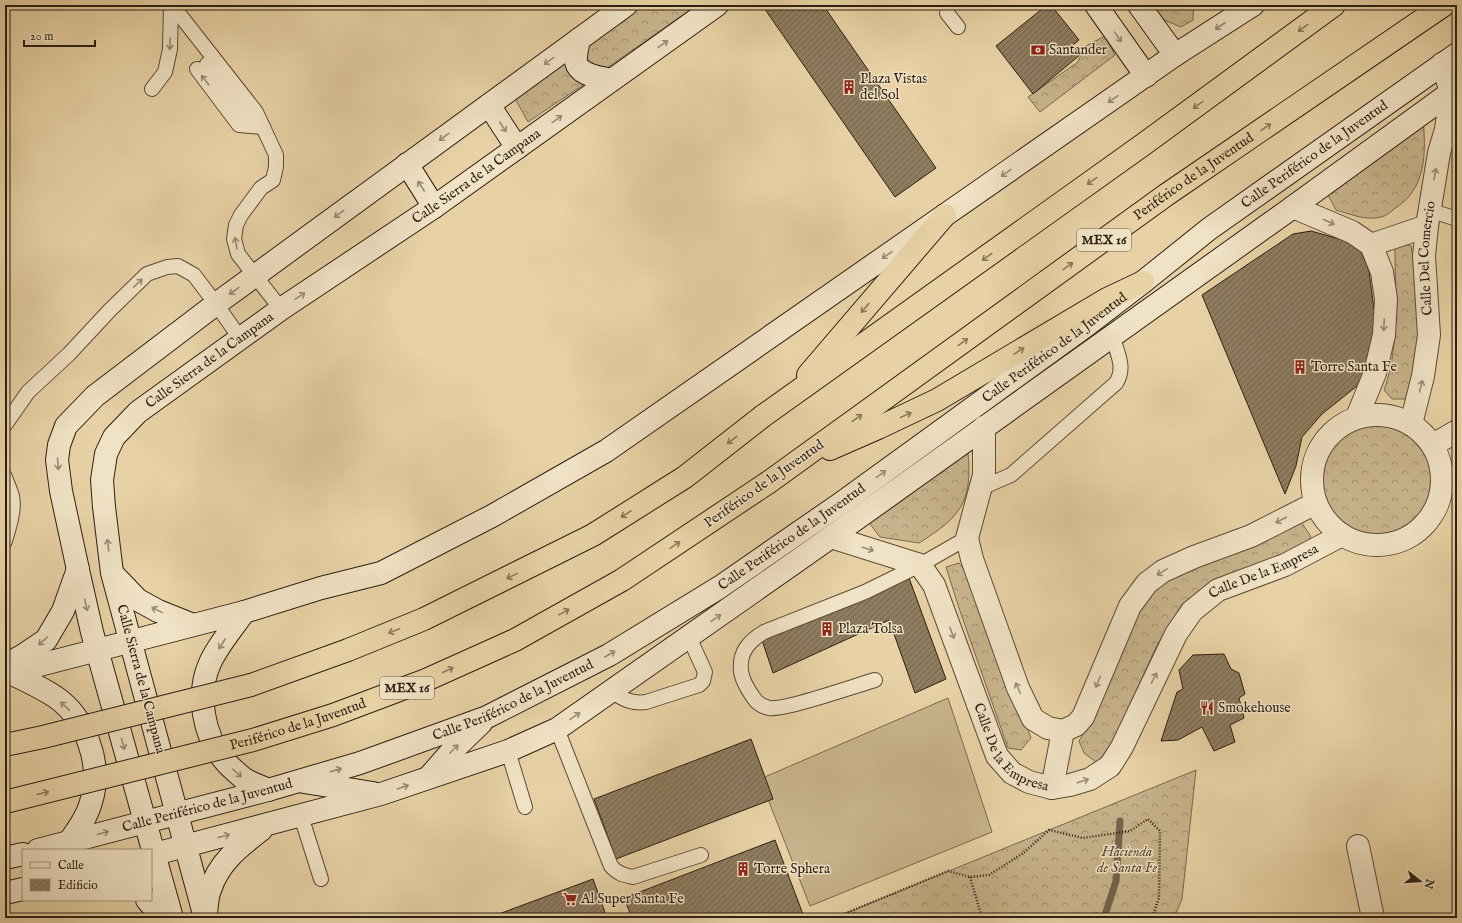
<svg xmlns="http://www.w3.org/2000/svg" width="1462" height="923" font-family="'IM FELL English',serif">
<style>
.forest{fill:url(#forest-crowns);stroke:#7a6850}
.garden{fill:#c8b38c;stroke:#7a6850}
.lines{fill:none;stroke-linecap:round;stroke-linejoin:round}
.stream{stroke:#76654e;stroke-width:7}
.building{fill:url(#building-hatch);stroke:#2c1e14}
.lane-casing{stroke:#5b4b38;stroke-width:16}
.street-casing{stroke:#5b4b38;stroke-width:24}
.secondary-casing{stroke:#2c1e14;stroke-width:24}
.highway-casing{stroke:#2c1e14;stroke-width:24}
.path{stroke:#2c1e14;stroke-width:2.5;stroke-dasharray:1 2;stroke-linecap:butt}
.lane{stroke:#f0e2c4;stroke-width:14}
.street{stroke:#f0e2c4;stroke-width:22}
.secondary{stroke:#f0e2c4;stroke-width:22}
.highway{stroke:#e8d2a5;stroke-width:22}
.highway-bridge-casing{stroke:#2c1e14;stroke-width:24;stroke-linecap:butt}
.highway-bridge{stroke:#e8d2a5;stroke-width:22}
.oneway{stroke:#988a75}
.oneway2{stroke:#8a785c}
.labels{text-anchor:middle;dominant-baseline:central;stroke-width:3;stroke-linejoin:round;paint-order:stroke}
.shield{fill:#f0e2c4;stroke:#675949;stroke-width:1}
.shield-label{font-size:13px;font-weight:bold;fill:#2c1e14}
.poi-label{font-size:14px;fill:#2c1e14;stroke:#f0e2c4;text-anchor:start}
.street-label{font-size:14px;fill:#2c1e14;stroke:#f0e2c4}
.park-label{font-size:14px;font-style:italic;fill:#5b4b38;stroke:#f0e2c4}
</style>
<defs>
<pattern id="forest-crowns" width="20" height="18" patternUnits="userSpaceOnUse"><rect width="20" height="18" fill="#c8b38c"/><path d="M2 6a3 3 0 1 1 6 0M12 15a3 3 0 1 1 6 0" fill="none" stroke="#a39171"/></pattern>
<pattern id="building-hatch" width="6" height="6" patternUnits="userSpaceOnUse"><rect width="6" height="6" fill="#8e7c5f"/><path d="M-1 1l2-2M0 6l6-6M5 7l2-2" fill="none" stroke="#74654d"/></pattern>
</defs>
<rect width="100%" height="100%" fill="#e8d2a5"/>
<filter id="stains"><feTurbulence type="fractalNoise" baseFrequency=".005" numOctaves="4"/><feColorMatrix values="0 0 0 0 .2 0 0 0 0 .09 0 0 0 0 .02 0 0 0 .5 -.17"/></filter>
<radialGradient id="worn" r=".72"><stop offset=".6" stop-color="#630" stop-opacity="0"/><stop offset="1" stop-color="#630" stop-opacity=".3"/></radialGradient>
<!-- forest -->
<g class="forest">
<polygon points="642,5 697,5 604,70 588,60 583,48"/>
<polygon points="1153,5 1194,5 1193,20 1181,27 1162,19"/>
<polygon points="1105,36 1115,55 1040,112 1028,97 1078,62 1084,47"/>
<polygon points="567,60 583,85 528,122 513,95"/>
<path d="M1423,118c3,34 4,71 -29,91 -3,3 -8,7 -13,8 -15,4 -31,-3 -45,-7l-8,-15z"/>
<path d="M1399,243l12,3 5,27 7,61 -13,65h-18l-8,-9c16,-43 11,-96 11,-140z"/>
<circle cx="1377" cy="480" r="55"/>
<path d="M968,453c5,50 -9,65 -49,90l-39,-6 -14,-18z"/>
<polygon points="1300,520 1311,537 1301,548 1207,587 1182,604 1156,647 1109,751 1096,762 1084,753 1079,741 1089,724 1137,610 1162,578"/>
<polygon points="959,563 968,575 1031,738 1021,750 1008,748 959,608 946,567"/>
<polygon points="1196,770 1182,899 1174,918 834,918"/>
</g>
<!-- garden -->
<polygon class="garden" points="948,698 992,832 810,906 760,779"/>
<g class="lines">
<!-- stream -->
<polyline class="stream" points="1104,918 1116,881 1120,821"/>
</g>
<!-- building -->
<g class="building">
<polygon points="762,5 823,5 936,168 895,197"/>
<polygon points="1047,5 1051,5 1079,40 1073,45 1081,54 1033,94 996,46"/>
<polygon points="1311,231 1346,241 1360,249 1369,271 1376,325 1362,382 1322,414 1302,437 1296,466 1285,494 1202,295 1293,234"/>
<polygon points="909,578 946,679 915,693 889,620 773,673 761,637"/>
<polygon points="1224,654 1231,669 1239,673 1245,694 1239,698 1244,718 1230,725 1235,742 1214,751 1202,727 1178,740 1161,741 1177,692 1183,689 1179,670 1193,655"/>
<polygon points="751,739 773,799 616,859 594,799"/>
<polygon points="775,840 804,917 800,918 632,918 624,898"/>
<polygon points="593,879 607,918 488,918"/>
</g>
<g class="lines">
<defs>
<g id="lane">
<polyline points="172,5 256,112 276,155 276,167 273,180 261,188 241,215 236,225 234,239 238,254 281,309"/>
<polyline points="947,13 958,27"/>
<polyline points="207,64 245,117"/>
<polyline points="197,69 239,125 263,127"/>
<polyline points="152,89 165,72 170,49 171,5"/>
<polyline points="1429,210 1457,219"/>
<polyline points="5,425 28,392 69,354 110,310 147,274 167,267 178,266 194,275 216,304 240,338"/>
<path d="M5,477c2,6 5,12 7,19 3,14 -3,31 -7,45"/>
<path d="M981,488l30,-13 105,-92c10,-15 1,-31 -4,-47"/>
<path d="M875,680c-26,8 -52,17 -79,24 -9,2 -18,5 -27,4 -4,-1 -10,-4 -13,-7 -6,-8 -14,-21 -15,-30 -2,-19 8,-30 23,-39l101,-40 55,-27 47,-27"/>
<path d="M611,691c12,8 20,13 35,11l53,-17 4,-4 2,-9 -16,-35"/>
<path d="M557,729l54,137c7,8 13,9 22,11l68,-22"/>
<polyline points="508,751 525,807"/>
<polyline points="301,816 321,879"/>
</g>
<g id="street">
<polyline points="1293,207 1352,232 1371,245 1382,272 1386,299 1384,335 1375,373 1357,417"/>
<polyline points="1371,245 1427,226"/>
<circle cx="1377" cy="480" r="65"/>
<path id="s1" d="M1411,424l12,-48 6,-41 -5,-79 3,-30 12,-73 7,-24 5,-37 -9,-28"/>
<polyline points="984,427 984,475 967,538 972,559 1018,688 1033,719 1048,728 1063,731 1076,725 1083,717 1130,606 1147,583 1163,571 1194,557 1251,536 1316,503"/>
<polyline points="1433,445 1457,431"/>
<path id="s2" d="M831,537l89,28 14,20 63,171 15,17 17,9 23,6 18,-3 20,-6 20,-13 12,-19 54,-113 16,-23 26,-21 67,-25 57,-30"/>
<polyline points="1052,788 1063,731"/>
<polyline points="1358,846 1373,918"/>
</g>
<g id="secondary">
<polyline points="1096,5 1146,76"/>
<polyline points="1139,5 1175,55"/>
<path d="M579,39c-1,7 -4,16 -3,23 3,14 24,15 35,18"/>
<polyline points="489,105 517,148"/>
<polyline points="407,164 434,207"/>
<polyline points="113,574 138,600 158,611 193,625"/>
<path d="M244,612c-11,16 -26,33 -34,51 -14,31 -7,73 15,98 5,6 12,12 18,17 7,5 17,8 25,12"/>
<polyline points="5,665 22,656 46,640 63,611 78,569"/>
<path d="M10,673c15,7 30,14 44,23 32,21 49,69 37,106 -4,15 -13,27 -22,40"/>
<polyline points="5,674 244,612 321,588 381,573 492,516 606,451 1175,55 1253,5"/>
<polyline points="429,777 450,753 481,723"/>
<polyline points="304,782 373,793"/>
<path id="s3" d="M38,850l230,-60 92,-27 127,-46 122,-62 111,-68 120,-83 247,-179 56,-43 66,-53 248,-175"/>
<polyline points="151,855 381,794 508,751 557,729 831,537 1293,207 1457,88"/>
<polyline points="5,858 23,854"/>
<polyline points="5,893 23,889"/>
<polyline points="147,900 163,918"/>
<path d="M206,914c1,-8 1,-17 4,-24 9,-28 29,-43 51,-60"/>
<polyline points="172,918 92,632 80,579 61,491 57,460 59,445 66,426 95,396 216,304 626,5"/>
<path id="s4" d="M205,918l-93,-345 -8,-66 -2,-27 4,-26 8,-17 24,-25 143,-103 153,-102 283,-202"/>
</g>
<g id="highway">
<polyline points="808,375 945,215"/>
<polyline points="763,416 1144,144 1334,5"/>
<polyline points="830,449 878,428 937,400 1107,299 1143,282"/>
<path id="s5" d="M769,482l397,-287 278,-190"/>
</g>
</defs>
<!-- lane casing -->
<use href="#lane" class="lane-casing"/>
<!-- street casing -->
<use href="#street" class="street-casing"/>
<!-- secondary casing -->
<use href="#secondary" class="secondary-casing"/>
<!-- highway casing -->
<use href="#highway" class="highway-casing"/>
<!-- path -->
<g class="path">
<polyline points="970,877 982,918"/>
<polyline points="834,918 948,871 970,877 989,875 1022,854 1049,830 1083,838 1130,831 1148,819 1160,831 1159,898 1152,918"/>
</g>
<!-- lane -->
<use href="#lane" class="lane"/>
<!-- street -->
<use href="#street" class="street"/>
<!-- secondary -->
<use href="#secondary" class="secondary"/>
<!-- highway -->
<use href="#highway" class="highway"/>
<defs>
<g id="highway-bridge">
<polyline points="5,745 43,737 251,685 348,650 424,619 593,535 685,477 763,416"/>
<path id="s6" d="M5,802l248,-62 80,-25 93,-35 89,-40 107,-60 147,-98"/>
</g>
</defs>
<!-- highway-bridge casing -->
<use href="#highway-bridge" class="highway-bridge-casing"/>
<!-- highway-bridge -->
<use href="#highway-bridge" class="highway-bridge"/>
</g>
<!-- one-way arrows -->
<defs><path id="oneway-shaft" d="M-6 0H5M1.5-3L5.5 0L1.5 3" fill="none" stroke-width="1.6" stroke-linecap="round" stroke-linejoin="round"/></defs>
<g class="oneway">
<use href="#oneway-shaft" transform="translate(1220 26) rotate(147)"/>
<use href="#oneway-shaft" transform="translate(1118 37) rotate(55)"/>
<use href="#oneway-shaft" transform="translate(170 44) rotate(92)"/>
<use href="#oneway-shaft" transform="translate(663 44) rotate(-35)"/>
<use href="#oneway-shaft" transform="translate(549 61) rotate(144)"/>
<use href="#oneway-shaft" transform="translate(205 80) rotate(-128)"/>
<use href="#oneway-shaft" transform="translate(1113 99) rotate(145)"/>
<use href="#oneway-shaft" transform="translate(557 119) rotate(-36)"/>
<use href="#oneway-shaft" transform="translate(503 127) rotate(57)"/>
<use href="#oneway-shaft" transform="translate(444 137) rotate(144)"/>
<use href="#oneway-shaft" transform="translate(1006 173) rotate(145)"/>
<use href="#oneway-shaft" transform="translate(1435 174) rotate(-79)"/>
<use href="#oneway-shaft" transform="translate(421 186) rotate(-123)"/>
<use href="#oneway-shaft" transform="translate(339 214) rotate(144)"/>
<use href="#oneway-shaft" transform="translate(1329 222) rotate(24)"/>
<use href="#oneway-shaft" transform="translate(236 243) rotate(-100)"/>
<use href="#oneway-shaft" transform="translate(887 255) rotate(145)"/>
<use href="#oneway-shaft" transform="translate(138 283) rotate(-44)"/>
<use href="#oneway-shaft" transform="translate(234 291) rotate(143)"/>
<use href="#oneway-shaft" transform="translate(300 296) rotate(-34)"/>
<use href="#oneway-shaft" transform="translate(1384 325) rotate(93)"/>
<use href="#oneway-shaft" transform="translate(1421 386) rotate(-76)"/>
<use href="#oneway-shaft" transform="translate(58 464) rotate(86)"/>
<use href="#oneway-shaft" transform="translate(881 474) rotate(-36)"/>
<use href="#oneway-shaft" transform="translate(1281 520) rotate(153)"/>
<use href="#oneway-shaft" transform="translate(108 545) rotate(-97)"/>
<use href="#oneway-shaft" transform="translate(868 549) rotate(17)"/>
<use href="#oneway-shaft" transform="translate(1162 572) rotate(149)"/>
<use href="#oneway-shaft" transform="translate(86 605) rotate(77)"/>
<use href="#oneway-shaft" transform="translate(157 610) rotate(-154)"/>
<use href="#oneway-shaft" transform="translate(716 618) rotate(-35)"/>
<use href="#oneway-shaft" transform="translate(952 633) rotate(70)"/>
<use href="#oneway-shaft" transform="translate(43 641) rotate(138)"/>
<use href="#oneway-shaft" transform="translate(222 644) rotate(123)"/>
<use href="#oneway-shaft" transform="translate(610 654) rotate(-30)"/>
<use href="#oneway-shaft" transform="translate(1154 678) rotate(-63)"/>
<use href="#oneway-shaft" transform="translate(1098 682) rotate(113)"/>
<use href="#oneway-shaft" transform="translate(1018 688) rotate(-114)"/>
<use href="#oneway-shaft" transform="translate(65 706) rotate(-137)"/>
<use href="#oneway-shaft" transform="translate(575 716) rotate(-35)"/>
<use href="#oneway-shaft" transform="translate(123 744) rotate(74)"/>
<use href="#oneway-shaft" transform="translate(454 749) rotate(-45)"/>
<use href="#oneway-shaft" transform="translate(336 770) rotate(-16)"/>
<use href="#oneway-shaft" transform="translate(237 773) rotate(42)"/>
<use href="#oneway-shaft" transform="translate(1083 781) rotate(-18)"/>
<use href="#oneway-shaft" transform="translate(403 787) rotate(-19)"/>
<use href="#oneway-shaft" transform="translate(103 833) rotate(-15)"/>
<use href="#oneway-shaft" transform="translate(224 836) rotate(-15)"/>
</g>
<g class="oneway2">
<use href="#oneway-shaft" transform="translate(1303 28) rotate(144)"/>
<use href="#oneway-shaft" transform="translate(1198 105) rotate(144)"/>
<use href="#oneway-shaft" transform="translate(1266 127) rotate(-34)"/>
<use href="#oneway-shaft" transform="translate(1092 181) rotate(144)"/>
<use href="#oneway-shaft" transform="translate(987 257) rotate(144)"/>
<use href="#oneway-shaft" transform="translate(1068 266) rotate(-36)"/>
<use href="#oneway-shaft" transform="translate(865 308) rotate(130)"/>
<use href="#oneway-shaft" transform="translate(963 342) rotate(-36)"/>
<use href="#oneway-shaft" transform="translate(1019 351) rotate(-31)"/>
<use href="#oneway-shaft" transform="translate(906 415) rotate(-25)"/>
<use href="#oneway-shaft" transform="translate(857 418) rotate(-36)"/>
<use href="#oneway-shaft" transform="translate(732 440) rotate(142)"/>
<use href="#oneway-shaft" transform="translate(626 514) rotate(148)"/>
<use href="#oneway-shaft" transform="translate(675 545) rotate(-34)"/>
<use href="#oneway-shaft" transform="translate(512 576) rotate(154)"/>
<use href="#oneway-shaft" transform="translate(564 612) rotate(-29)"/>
<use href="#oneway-shaft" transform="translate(394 631) rotate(158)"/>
<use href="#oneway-shaft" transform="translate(448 670) rotate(-25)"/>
<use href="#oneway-shaft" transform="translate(43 793) rotate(-14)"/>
</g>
<!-- icons -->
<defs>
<symbol id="bank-bare" viewBox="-9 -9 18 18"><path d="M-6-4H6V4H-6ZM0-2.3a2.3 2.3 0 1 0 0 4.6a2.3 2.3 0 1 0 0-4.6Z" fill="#8f2418" stroke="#f0e2c4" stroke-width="2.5" paint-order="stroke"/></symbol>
<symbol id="building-bare" viewBox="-9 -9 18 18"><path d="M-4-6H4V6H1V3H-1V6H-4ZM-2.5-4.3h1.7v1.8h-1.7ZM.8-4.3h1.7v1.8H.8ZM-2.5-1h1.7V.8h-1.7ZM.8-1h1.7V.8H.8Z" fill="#8f2418" stroke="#f0e2c4" stroke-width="2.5" paint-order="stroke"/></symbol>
<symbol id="restaurant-bare" viewBox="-9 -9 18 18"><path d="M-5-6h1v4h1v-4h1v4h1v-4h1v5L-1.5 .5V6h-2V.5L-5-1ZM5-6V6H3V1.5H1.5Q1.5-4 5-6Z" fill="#8f2418" stroke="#f0e2c4" stroke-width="2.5" paint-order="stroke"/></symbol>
<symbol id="supermarket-bare" viewBox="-9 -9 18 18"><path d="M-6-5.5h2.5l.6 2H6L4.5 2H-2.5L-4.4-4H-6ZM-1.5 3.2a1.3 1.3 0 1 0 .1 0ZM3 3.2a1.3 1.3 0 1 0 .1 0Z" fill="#8f2418" stroke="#f0e2c4" stroke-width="2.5" paint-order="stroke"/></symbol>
</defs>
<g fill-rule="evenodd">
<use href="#bank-bare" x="1028" y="40" width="20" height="20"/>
<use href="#building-bare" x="839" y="77" width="20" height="20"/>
<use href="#building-bare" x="1290" y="357" width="20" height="20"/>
<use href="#building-bare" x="817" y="619" width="20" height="20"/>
<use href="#restaurant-bare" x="1197" y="698" width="20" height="20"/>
<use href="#building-bare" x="733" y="859" width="20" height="20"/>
<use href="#supermarket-bare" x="560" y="889" width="20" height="20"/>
</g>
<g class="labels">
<!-- shield labels -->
<g class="shield">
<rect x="1077" y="229" width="54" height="22" rx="3"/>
<rect x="380" y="677" width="54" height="22" rx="3"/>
</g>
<g class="shield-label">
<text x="1104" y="240">MEX 16</text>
<text x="407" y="688">MEX 16</text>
</g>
<!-- poi labels -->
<g class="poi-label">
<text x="1049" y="50">Santander</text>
<text x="860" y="79">Plaza Vistas<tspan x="860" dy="16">del Sol</tspan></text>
<text x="1311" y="367">Torre Santa Fe</text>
<text x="838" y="629">Plaza Tolsa</text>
<text x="1218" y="708">Smokehouse</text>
<text x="754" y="869">Torre Sphera</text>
<text x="581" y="899">Al Super Santa Fe</text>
</g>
<!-- street labels -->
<g class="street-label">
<text stroke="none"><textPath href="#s3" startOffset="1471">Calle Periférico de la Juventud</textPath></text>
<text stroke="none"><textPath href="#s4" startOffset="943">Calle Sierra de la Campana</textPath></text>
<text stroke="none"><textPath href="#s5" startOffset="523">Periférico de la Juventud</textPath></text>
<text stroke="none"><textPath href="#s1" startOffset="168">Calle Del Comercio</textPath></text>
<text stroke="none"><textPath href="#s3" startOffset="1147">Calle Periférico de la Juventud</textPath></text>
<text stroke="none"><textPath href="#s4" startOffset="619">Calle Sierra de la Campana</textPath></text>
<text transform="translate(764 484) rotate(-35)">Periférico de la Juventud</text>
<text stroke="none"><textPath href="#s3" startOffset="823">Calle Periférico de la Juventud</textPath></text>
<text stroke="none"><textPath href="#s2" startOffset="687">Calle De la Empresa</textPath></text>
<text transform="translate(141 679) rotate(75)">Calle Sierra de la Campana</text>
<text stroke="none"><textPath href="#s3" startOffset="499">Calle Periférico de la Juventud</textPath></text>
<text stroke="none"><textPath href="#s6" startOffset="303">Periférico de la Juventud</textPath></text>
<text stroke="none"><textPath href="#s2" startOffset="303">Calle De la Empresa</textPath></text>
<text stroke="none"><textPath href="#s3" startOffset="175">Calle Periférico de la Juventud</textPath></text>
</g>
<!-- park labels -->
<g class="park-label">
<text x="1127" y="852">Hacienda<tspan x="1127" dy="16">de Santa Fe</tspan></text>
</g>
</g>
<!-- margin -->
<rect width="1462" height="923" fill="none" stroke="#e8d2a5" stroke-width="20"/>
<rect x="6" y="6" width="1450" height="911" fill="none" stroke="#2c1e14" stroke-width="2"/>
<rect x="10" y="10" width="1442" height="903" fill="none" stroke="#2c1e14"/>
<!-- legend -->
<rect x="22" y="849" width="130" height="52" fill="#f0e2c4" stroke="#a2947e"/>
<rect x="30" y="862" width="20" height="6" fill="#f0e2c4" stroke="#a2947e"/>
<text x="58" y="869" font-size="12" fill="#2c1e14">Calle</text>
<rect x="30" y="879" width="20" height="12" fill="url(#building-hatch)" stroke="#a2947e"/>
<text x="58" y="889" font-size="12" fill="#2c1e14">Edificio</text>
<!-- north arrow -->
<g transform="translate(1420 881) rotate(107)" stroke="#f0e2c4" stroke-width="3" paint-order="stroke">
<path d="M0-3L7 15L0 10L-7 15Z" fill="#2c1e14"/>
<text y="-6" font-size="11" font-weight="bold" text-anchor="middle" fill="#2c1e14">N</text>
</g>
<!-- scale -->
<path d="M24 40v6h71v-6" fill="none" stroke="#2c1e14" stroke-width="2"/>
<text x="30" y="40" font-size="12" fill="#2c1e14" stroke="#f0e2c4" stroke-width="3" paint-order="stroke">20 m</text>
<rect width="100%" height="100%" filter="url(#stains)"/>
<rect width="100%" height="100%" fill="url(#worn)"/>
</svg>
